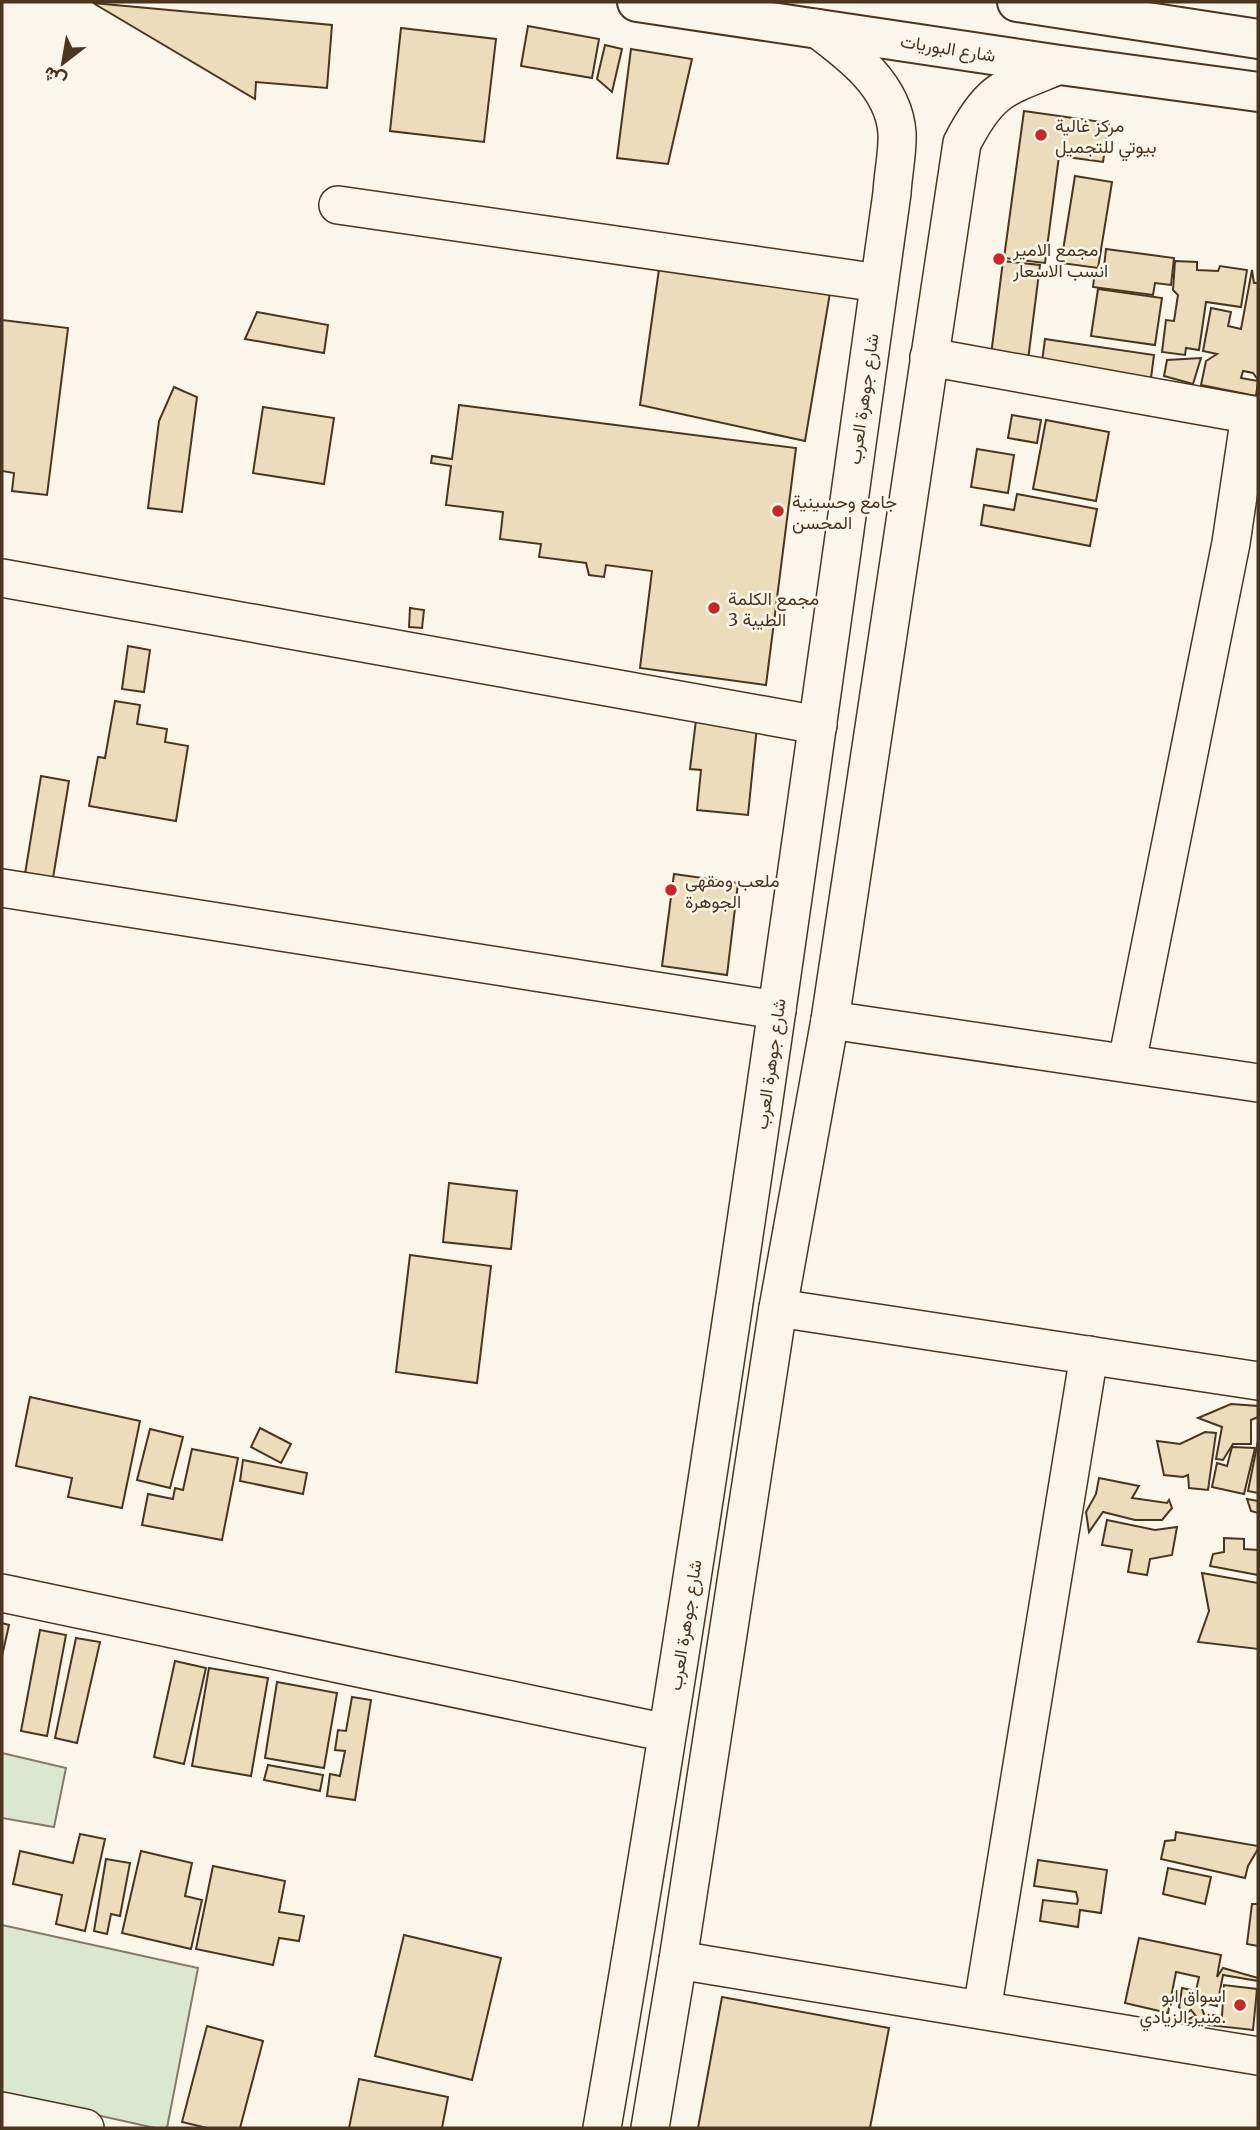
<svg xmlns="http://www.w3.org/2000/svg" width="1260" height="2130" font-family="Merriweather,Vazirmatn,serif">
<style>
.green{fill:#dce7d0;stroke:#887966;stroke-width:2}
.building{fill:#ecdcbc;stroke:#4a3520;stroke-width:2}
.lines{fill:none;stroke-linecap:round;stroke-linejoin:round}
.street-casing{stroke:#4a3520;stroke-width:40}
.secondary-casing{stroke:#4a3520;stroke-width:42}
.street{stroke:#fbf6e9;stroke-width:37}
.secondary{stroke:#fbf6e9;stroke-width:38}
.poi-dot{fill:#c62828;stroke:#fbf6e9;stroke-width:2.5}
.labels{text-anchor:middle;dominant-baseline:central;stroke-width:5;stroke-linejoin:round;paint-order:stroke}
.street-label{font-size:18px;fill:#4a3520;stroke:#fbf6e9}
.poi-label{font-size:18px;fill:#4a3520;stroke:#fbf6e9;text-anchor:start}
</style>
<rect width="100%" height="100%" fill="#fbf6e9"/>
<!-- green -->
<g class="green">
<polygon points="2,1753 66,1768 54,1827 2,1818"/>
<polygon points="2,1925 198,1968 167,2128 155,2128 2,2094"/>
</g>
<!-- building -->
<g class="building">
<polygon points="93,3 332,25 327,88 256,82 255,99"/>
<polygon points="528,26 599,39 592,78 521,66"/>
<polygon points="401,28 496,39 484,142 390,131"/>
<polygon points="605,45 622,49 612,92 597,79"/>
<polygon points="631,49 692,59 668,164 617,158"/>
<polygon points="1024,111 1109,123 1103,162 1059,156 1045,263 1004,258"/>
<polygon points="1075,176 1112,182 1098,268 1061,263"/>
<polygon points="1106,249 1174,258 1171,285 1155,283 1153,295 1093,287 1095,271 1102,272 1104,267"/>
<polygon points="1003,261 1040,265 1028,360 991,355"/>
<polygon points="1175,261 1197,262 1197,270 1218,271 1220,266 1247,270 1241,307 1206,302 1199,350 1186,348 1185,355 1162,352 1166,320 1174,321 1178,295 1173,290"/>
<polygon points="659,269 832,281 805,441 640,405"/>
<polygon points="1252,270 1254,283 1258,283 1258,380 1253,373 1243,371 1241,378 1258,381 1256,396 1201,385 1206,361 1217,354 1203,351 1211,308 1231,312 1228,326 1241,329"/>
<polygon points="1098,289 1162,298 1155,345 1091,336"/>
<polygon points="257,312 328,325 324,353 245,339"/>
<polygon points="2,320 68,328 47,495 12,491 14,473 2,471"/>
<polygon points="1045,339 1154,355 1151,378 1042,362"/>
<polygon points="1201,358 1193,384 1164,376 1167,360"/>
<polygon points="174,387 197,397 182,512 148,508 159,421"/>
<polygon points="459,405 796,448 766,685 640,668 652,571 606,565 604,577 589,575 586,563 539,557 541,544 500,539 503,512 446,505 451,466 431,463 432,456 452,459"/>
<polygon points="263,407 334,418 324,484 253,473"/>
<polygon points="1012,415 1041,420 1037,443 1008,438"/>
<polygon points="1046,420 1109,432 1096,501 1033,489"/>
<polygon points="977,449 1014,455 1008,493 971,487"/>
<polygon points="1017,494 1097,509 1090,546 981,525 984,505 1014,510"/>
<polygon points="410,608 424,610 422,628 409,627"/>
<polygon points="128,646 150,650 144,692 122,689"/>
<polygon points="115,701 140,705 137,724 167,729 165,742 188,746 176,821 89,806 98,757 105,758"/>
<polygon points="696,720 757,726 748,815 697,810 701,770 690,769"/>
<polygon points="41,776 69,781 53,878 25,874"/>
<polygon points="674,874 738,883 727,975 662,966"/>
<polygon points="449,1183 517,1191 511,1249 443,1242"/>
<polygon points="410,1255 491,1266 477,1383 396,1372"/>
<polygon points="30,1397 140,1421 122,1508 68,1497 72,1478 16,1466"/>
<polygon points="1231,1404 1258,1406 1258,1417 1251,1420 1251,1444 1233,1444 1223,1460 1216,1459 1222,1427 1198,1418"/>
<polygon points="260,1428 291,1444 281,1463 251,1447"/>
<polygon points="150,1429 183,1437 170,1488 137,1480"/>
<polygon points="1205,1432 1216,1433 1208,1490 1189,1488 1188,1475 1183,1477 1164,1475 1157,1441 1180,1444"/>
<polygon points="1258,1441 1258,1493 1248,1491"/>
<polygon points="1232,1447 1255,1448 1244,1494 1212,1487 1217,1463 1227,1466"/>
<polygon points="192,1449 238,1458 222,1540 142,1525 148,1494 173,1499 175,1488 183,1490"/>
<polygon points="243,1460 307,1473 303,1494 240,1481"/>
<polygon points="1099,1478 1139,1486 1132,1498 1167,1503 1169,1500 1172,1508 1162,1520 1135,1520 1103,1512 1089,1532 1086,1512 1096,1494"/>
<polygon points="1247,1499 1258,1501 1258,1513 1251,1511"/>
<polygon points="1107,1520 1155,1530 1177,1527 1172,1555 1150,1559 1147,1575 1128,1572 1132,1550 1102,1545"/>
<polygon points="1224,1538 1244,1539 1244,1549 1258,1550 1258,1575 1210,1566 1213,1554 1224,1552"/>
<polygon points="1202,1573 1258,1583 1258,1649 1198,1642 1209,1611"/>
<polygon points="2,1623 9,1625 2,1656"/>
<polygon points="40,1630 66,1635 47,1736 21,1731"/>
<polygon points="76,1638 100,1642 77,1743 55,1738"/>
<polygon points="175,1661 206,1668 184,1764 154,1757"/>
<polygon points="209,1668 268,1678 251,1776 192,1766"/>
<polygon points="277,1682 337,1693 324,1768 265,1758"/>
<polygon points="352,1697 371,1700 355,1800 327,1796 330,1774 340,1776 345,1751 335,1750 338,1730 346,1731"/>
<polygon points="268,1765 323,1775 320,1791 264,1780"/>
<polygon points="1176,1832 1258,1846 1258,1849 1248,1866 1245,1878 1161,1859 1165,1841 1175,1840"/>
<polygon points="80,1834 105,1839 85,1931 56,1924 62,1895 13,1884 20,1851 73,1863"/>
<polygon points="141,1851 192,1863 185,1896 202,1900 191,1949 122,1933"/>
<polygon points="106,1859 130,1863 120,1916 111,1914 107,1934 94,1931"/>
<polygon points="1038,1860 1107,1870 1101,1913 1080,1910 1078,1927 1040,1921 1043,1900 1077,1904 1078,1900 1076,1892 1034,1886"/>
<polygon points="213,1866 285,1881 279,1912 304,1916 299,1941 279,1938 273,1965 196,1949"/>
<polygon points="1168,1868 1211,1877 1205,1904 1163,1894"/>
<polygon points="1252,1904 1258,1904 1258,1946 1247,1944"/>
<polygon points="404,1935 501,1958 472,2080 375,2056"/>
<polygon points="1139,1938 1221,1955 1217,1977 1223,1968 1258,1978 1258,1981 1223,1975 1217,2006 1199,2002 1204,2014 1222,2016 1224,1985 1257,1989 1253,2030 1181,2022 1196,2016 1191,2010 1184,2015 1179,2007 1182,1988 1196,1991 1199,1977 1176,1972 1168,2013 1125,2003"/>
<polygon points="722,1997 889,2028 870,2128 698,2128"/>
<polygon points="207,2026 263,2041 240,2128 207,2128 182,2122"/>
<polygon points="359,2079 448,2097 442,2128 349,2128"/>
</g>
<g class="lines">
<defs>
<g id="street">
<polyline points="338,205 879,283"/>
<polyline points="929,357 1258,416"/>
<polyline points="2,578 818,725"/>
<polyline points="2,888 777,1010"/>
<polyline points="830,1020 1258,1083"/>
<polyline points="1127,1062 1231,543 1250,415"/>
<polyline points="778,1308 1258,1381"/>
<polyline points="2,1593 667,1733"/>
<polyline points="678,1960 1258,2056"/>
<polyline points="982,2010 1089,1355"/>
<polyline points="2,2111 85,2128"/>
<path d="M602,2128c111,-643 200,-1289 290,-1935 1,-20 6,-41 5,-60 -3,-47 -46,-79 -81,-105"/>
<path d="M650,2128l28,-168 100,-652 52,-288 132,-877c29,-56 42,-55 98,-78"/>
</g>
<g id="secondary">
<polyline points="637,2 1060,65 1258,92"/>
<polyline points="1017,2 1258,39"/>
</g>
</defs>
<!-- street casing -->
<use href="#street" class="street-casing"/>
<!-- secondary casing -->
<use href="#secondary" class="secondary-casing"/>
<!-- street -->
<use href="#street" class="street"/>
<!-- secondary -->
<use href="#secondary" class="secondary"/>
</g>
<!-- markers -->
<g class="poi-dot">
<circle cx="1041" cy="135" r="7"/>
<circle cx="999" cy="259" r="7"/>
<circle cx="778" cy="511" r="7"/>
<circle cx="714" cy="608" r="7"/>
<circle cx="671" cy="890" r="7"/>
<circle cx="1240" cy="2005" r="7"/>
</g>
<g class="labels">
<!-- street labels -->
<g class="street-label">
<text transform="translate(948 48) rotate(9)">شارع البوريات</text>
<text transform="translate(863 399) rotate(-82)">شارع جوهرة العرب</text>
<text transform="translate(770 1064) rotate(-82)">شارع جوهرة العرب</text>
<text transform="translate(685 1625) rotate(-81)">شارع جوهرة العرب</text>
</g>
<!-- poi labels -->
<g class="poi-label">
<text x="1055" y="125">مركز غالية<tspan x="1055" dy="21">بيوتي للتجميل</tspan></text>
<text x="1013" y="249">مجمع الامير<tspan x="1013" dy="21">انسب الاسعار</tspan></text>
<text x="792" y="501">جامع وحسينية<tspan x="792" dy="21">المحسن</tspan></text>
<text x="728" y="598">مجمع الكلمة<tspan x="728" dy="21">الطيبة 3</tspan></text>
<text x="685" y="880">ملعب ومقهى<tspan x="685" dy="21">الجوهرة</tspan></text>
<text x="1226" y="1995" text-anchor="end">اسواق ابو<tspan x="1226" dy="21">منير الزيادي.</tspan></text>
</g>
</g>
<!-- border -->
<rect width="1260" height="2130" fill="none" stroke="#4a3520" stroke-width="7"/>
<!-- north arrow -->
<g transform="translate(63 63) rotate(211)" stroke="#fbf6e9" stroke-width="5" paint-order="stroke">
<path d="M0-5L12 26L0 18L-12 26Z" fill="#4a3520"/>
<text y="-10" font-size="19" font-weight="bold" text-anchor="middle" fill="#4a3520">ش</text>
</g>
</svg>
